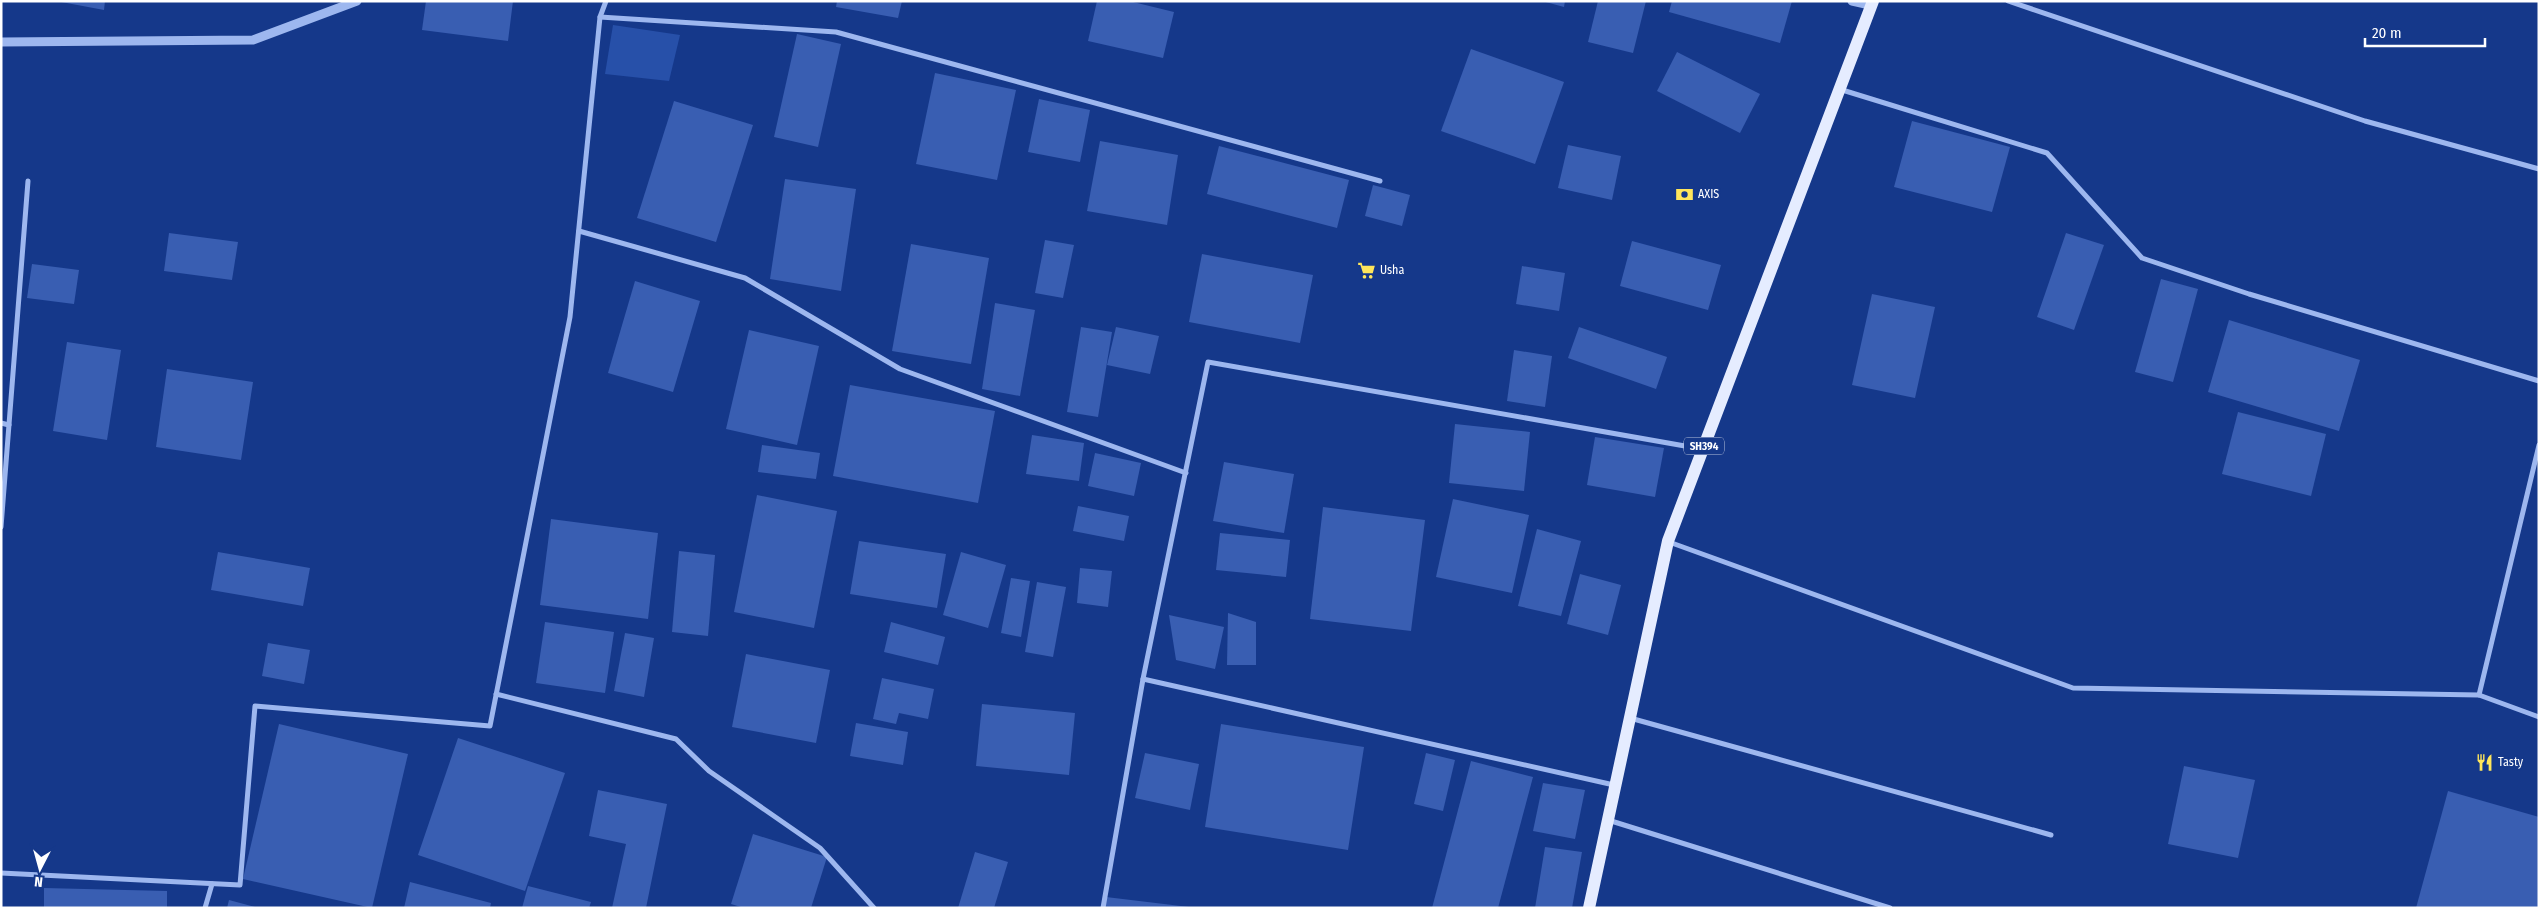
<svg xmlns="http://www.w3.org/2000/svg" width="2540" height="909" font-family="'Fira Sans Condensed',sans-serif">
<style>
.green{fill:#2750a9}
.building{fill:#395eb2}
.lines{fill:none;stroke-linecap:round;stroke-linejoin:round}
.minor{stroke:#9db7ef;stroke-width:5}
.tertiary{stroke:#9db7ef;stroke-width:9}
.primary{stroke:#e5ecff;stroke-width:12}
.labels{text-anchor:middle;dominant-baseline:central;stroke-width:4;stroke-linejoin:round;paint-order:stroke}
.shield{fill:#15388a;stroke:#b9c3dc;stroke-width:1}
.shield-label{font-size:11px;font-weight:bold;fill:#fff}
.poi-label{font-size:12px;fill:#fff;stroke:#15388a;text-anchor:start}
</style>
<rect width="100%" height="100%" fill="#15388a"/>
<!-- green -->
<polygon class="green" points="613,25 680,35 669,81 605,74"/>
<!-- building -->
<g class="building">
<polygon points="56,1 105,1 104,10"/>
<polygon points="426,1 513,1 508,41 422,30"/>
<polygon points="837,1 902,1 898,18 836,7"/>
<polygon points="1097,1 1129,1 1174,12 1163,58 1088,41"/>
<polygon points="1542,1 1565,1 1564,7"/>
<polygon points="1598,1 1646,1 1633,53 1588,42"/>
<polygon points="1672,1 1792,1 1780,43 1669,12"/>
<polygon points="797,34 841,44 818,147 774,137"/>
<polygon points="1471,49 1564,82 1535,164 1441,131"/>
<polygon points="1677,52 1760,94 1740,133 1657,91"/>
<polygon points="935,73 1016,90 997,180 916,164"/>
<polygon points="1039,99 1090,110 1080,162 1028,152"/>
<polygon points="674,101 753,125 716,242 637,218"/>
<polygon points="1912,121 2010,147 1992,212 1894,187"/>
<polygon points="1100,141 1178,155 1167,225 1087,211"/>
<polygon points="1568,145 1621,156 1612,200 1558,188"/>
<polygon points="1219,146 1349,180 1337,228 1207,194"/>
<polygon points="785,179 856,189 841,291 770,279"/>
<polygon points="1373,185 1410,195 1402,226 1365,216"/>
<polygon points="169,233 238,242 232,280 164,271"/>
<polygon points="2066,233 2104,245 2074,330 2037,317"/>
<polygon points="1045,240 1074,245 1063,298 1035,293"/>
<polygon points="1632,241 1721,265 1708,310 1620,286"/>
<polygon points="911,244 989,258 971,364 892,351"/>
<polygon points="1202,254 1313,275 1300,343 1189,322"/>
<polygon points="32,264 79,270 74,304 27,298"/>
<polygon points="1522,266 1565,273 1559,311 1516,304"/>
<polygon points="2161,279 2198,289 2173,382 2135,372"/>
<polygon points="635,281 700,301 673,392 608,373"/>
<polygon points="1872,294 1935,307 1915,398 1852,385"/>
<polygon points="995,303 1035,310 1020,396 982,389"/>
<polygon points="2229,320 2360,360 2339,431 2208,392"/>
<polygon points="1081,327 1112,332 1098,417 1067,412"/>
<polygon points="1116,327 1159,336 1150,374 1107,365"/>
<polygon points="1579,327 1667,357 1656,389 1568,358"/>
<polygon points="749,330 819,346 797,445 726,429"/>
<polygon points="67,342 121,350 107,440 53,431"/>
<polygon points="1514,350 1552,356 1545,407 1507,401"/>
<polygon points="167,369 253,382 241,460 156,447"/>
<polygon points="850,385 995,411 978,503 833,476"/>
<polygon points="2238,412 2326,434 2311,496 2222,474"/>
<polygon points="1455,424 1530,432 1524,491 1449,483"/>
<polygon points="1032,435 1084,443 1079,481 1026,474"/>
<polygon points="1595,437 1664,448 1655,497 1587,485"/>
<polygon points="762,445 820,453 816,479 758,472"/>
<polygon points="1095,453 1141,463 1134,496 1088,486"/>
<polygon points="1224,462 1294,474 1284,533 1213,521"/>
<polygon points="757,495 837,511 814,628 734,612"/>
<polygon points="1453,499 1529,515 1512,593 1436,577"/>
<polygon points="1078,506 1129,516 1124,541 1073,531"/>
<polygon points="1323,507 1425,520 1411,631 1310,619"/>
<polygon points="551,519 658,533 648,619 540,605"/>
<polygon points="1537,529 1581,541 1561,616 1518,606"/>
<polygon points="1220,533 1290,540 1286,577 1216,570"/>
<polygon points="859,541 946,554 937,608 850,594"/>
<polygon points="679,551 715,555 708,636 672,632"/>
<polygon points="218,552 310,568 303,606 211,590"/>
<polygon points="961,552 1006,565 988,628 943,615"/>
<polygon points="1080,568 1112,571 1108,607 1077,603"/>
<polygon points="1580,574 1621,585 1608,635 1567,624"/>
<polygon points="1011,578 1030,581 1021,637 1001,633"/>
<polygon points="1037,582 1066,587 1053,657 1025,652"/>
<polygon points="1228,613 1256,622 1256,665 1227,665"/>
<polygon points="1169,615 1224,627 1215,669 1176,660"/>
<polygon points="545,622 614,632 605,693 536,683"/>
<polygon points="891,622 945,637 938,665 884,652"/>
<polygon points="625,633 654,638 644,697 614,691"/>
<polygon points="268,643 310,650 304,684 262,676"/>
<polygon points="746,654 830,670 816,743 732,727"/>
<polygon points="882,678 934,689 928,719 899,713 896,724 873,719"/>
<polygon points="982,704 1075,713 1069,775 976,766"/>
<polygon points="856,723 908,732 903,765 850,756"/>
<polygon points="279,724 408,754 372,908 243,879"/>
<polygon points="1221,724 1364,747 1348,850 1205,827"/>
<polygon points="458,738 565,773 525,891 418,855"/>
<polygon points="1145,753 1199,764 1190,810 1135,798"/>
<polygon points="1426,753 1455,760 1443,811 1414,804"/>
<polygon points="1471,761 1533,777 1498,908 1432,908"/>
<polygon points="2184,766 2255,780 2238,858 2168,844"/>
<polygon points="1543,783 1585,790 1575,839 1533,831"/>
<polygon points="598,790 667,804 646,908 612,908 626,844 589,836"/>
<polygon points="2448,791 2539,817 2539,908 2416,908"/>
<polygon points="753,834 827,857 811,908 744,908 731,904"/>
<polygon points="1545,847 1582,852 1572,908 1535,908"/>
<polygon points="975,852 1008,862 994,908 958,908"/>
<polygon points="410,882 491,903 490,908 404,908"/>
<polygon points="528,886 591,902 589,908 522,908"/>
<polygon points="44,888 167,891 167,908 44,908"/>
<polygon points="1106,897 1189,907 1189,908 1104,908"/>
<polygon points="229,900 255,907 255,908 227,908"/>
</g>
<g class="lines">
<!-- minor -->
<g class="minor">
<polyline points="2008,1 2365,121 2539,169"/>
<polyline points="600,17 836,32 1380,181"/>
<polyline points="1839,89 2047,153 2142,258 2249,294 2539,381"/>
<polyline points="579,231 745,278 900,369 1186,473"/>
<polyline points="1,423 9,425"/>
<polyline points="1,527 28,181"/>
<polyline points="1669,542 2073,688 2479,695 2539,717"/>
<polyline points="1143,679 1614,785"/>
<polyline points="496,694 676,739 709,771 820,848 874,908"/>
<polyline points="2479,695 2539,445"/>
<polyline points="1630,718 2051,835"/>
<polyline points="1608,820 1890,908"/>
<polyline points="1,873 240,885 255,706 490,726 570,317 600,17 606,1"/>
<polyline points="205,908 212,884"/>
<polyline points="1103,908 1143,679 1208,362 1702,449"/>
</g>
<!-- tertiary -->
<g class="tertiary">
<polyline points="1852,1 1870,5"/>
<polyline points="1,42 253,40 357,1"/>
</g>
<!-- primary -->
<polyline class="primary" points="1589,908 1668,541 1873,1"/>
</g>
<!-- icons -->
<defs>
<symbol id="bank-bare" viewBox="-9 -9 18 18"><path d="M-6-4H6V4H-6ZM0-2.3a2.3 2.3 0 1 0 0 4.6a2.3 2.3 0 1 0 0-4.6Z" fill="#ffe65b" stroke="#15388a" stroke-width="2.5" paint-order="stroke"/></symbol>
<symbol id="supermarket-bare" viewBox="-9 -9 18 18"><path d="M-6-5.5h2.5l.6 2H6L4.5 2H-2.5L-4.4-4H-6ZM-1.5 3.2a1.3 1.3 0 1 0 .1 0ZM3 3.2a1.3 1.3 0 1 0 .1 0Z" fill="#ffe65b" stroke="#15388a" stroke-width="2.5" paint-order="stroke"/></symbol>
<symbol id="restaurant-bare" viewBox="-9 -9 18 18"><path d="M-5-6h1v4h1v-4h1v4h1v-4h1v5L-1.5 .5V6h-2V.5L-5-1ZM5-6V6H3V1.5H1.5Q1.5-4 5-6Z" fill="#ffe65b" stroke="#15388a" stroke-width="2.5" paint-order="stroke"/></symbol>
</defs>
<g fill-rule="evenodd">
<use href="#bank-bare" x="1672" y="182" width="25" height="25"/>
<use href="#supermarket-bare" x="1354" y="258" width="25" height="25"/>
<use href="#restaurant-bare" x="2472" y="750" width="25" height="25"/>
</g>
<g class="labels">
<!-- shield labels -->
<rect class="shield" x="1684" y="437.5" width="40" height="17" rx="4"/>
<g class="shield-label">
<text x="1704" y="446">SH394</text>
</g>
<!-- poi labels -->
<g class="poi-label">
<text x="1698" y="194">AXIS</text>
<text x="1380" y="270">Usha</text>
<text x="2498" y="762">Tasty</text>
</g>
</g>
<!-- border -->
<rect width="2540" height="909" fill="none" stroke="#ffffff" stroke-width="5"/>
<!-- north arrow -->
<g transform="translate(40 869) rotate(186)" stroke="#15388a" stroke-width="4" paint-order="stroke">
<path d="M0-4L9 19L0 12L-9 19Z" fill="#ffffff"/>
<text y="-8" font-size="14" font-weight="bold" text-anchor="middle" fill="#ffffff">N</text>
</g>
<!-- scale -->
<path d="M2365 38v8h120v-8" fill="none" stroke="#ffffff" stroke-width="2.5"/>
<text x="2372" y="38" font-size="15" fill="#ffffff" stroke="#15388a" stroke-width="4" paint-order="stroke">20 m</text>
</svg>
